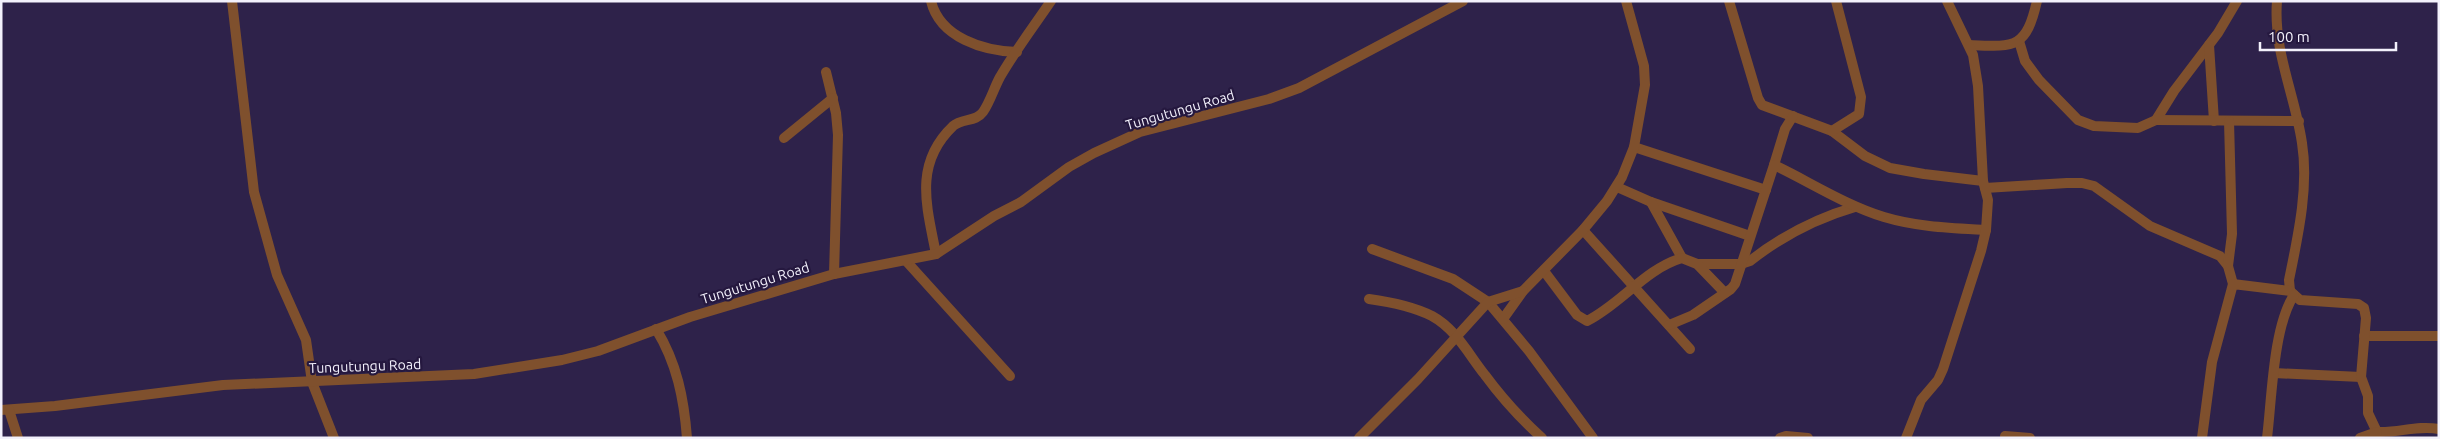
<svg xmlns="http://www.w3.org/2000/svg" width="2440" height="439" font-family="Ubuntu,sans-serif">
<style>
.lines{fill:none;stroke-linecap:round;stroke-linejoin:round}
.minor{stroke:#7f502d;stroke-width:10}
.labels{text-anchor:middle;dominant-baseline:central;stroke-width:4.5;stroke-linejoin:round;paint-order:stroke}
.street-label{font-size:14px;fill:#f3f1fc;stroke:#25183f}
</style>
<rect width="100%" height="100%" fill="#2e224a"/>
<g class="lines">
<!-- minor -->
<g class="minor">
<polyline points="232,1 254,192 277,275 306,340 312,382 334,438"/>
<path d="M931,1c9,37 53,50 86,51"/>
<polyline points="1729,1 1758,98 1762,105 1832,131 1865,156 1890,168 1924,174 1983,181"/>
<path d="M2277,1c-4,50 18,94 25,142 7,44 -4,93 -13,137l1,11"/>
<polyline points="2019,41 2025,61 2039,80 2078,120 2094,126 2138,128 2156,120 2174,91 2218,33 2237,1"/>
<path d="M1969,45c46,2 57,4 68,-44"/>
<polyline points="2209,45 2214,121"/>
<polyline points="826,72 836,113 838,135 834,274"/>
<polyline points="2156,120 2299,121"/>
<polyline points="1832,131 1859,114 1861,97 1836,1"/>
<polyline points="784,138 833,98"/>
<polyline points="1634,147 1766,190"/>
<polyline points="1774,165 1785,129 1793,116"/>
<polyline points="1617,187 1651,202 1750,236"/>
<polyline points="1985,188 2067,183 2082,183 2094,186 2150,226 2220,256 2228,266 2233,284"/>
<polyline points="1651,202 1682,258"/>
<polyline points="1583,230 1690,349"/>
<polyline points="1372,249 1453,279 1488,302 1529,351 1593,438"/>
<path d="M936,254c-9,-47 -23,-90 17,-128 9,-8 23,-4 30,-14 7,-10 11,-24 17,-35 15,-26 34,-51 51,-76"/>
<polyline points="907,262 1010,376"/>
<path d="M1697,264h44l9,-3c32,-25 67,-43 105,-54"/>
<polyline points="2228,266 2232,234 2229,121"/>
<path d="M1544,271l33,44 10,6c34,-17 58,-52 95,-63l15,6 28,29"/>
<path d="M1369,299c22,3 43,7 63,17 24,13 37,39 53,59 17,23 36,44 57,63"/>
<polyline points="1503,319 1523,291 1583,230 1607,201 1622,177 1634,147 1645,85 1644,66 1626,1"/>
<path d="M1669,325l24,-10 38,-26 4,-5 39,-119c36,17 71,40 110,52 33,10 67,11 102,13"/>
<path d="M656,329c21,34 28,70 31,109"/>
<polyline points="2364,336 2439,336"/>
<polyline points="2274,373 2361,377"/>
<polyline points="1,410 55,406 223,385 474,374 562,360 598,351 690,317 834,274 936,254 994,216 1021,202 1069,167 1094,153 1140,132 1269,99 1299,88 1463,1"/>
<polyline points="9,410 18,438"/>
<polyline points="2005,436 2030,438"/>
<polyline points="1359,438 1418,379 1488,302 1523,291"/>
<polyline points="1780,438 1786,436 1808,438"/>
<polyline points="1906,438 1921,400 1938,380 1943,369 1981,251 1986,230 1988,200 1983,181 1978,86 1973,55 1947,1"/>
<path d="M2202,438l10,-76 21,-78 57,7 10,9 58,4 6,4 2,10 -5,59 7,19v17l9,19c23,1 39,-7 62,-3"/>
<path d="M2267,438c5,-40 6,-111 27,-143"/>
<polyline points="2360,438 2377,432"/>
</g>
</g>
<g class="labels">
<!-- street labels -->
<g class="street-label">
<text transform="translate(1180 110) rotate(-16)">Tungutungu Road</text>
<text transform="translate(755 283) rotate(-17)">Tungutungu Road</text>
<text transform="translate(365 366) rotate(-2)">Tungutungu Road</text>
</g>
</g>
<!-- border -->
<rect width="2440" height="439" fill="none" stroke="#f3f1fc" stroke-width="5"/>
<!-- scale -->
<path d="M2260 42v8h136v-8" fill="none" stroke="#f3f1fc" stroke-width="2.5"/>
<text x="2268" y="42" font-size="15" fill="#f3f1fc" stroke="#25183f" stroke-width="4" paint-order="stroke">100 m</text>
</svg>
